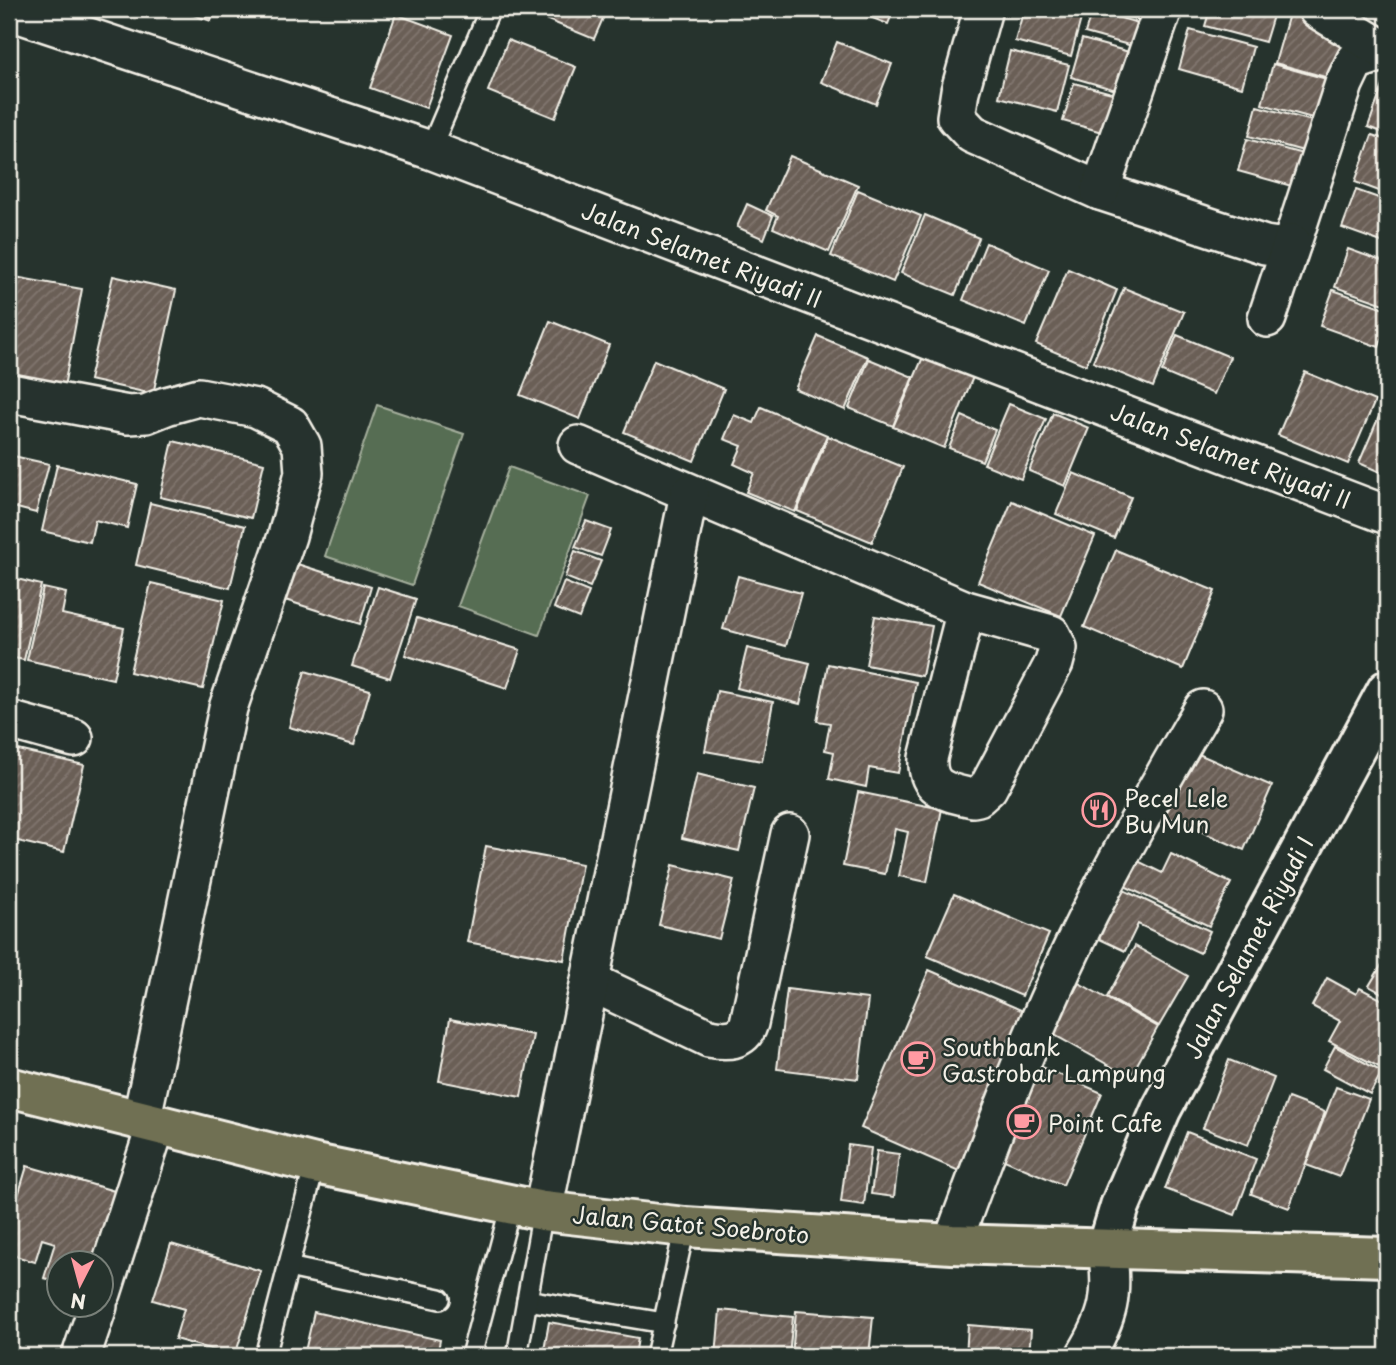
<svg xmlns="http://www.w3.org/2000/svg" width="1396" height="1365" font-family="'Playpen Sans',sans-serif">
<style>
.park{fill:#566d52;stroke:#a5af9d;stroke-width:2}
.building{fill:url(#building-hatch);stroke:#f4f1e8;stroke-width:2}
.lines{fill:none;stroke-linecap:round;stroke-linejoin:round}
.service-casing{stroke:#f4f1e8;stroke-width:24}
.minor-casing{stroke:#f4f1e8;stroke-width:42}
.secondary-casing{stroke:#f4f1e8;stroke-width:44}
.primary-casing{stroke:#f4f1e8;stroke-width:44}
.service{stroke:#26332d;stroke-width:19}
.minor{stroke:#26332d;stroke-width:37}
.secondary{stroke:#26332d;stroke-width:38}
.primary{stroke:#706f52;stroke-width:38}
.labels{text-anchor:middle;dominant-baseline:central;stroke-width:5;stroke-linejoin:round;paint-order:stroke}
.street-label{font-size:23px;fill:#f4f1e8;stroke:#26332d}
.poi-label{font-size:23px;fill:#f4f1e8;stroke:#26332d;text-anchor:start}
</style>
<defs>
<pattern id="building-hatch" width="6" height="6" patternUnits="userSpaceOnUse" patternTransform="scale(1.75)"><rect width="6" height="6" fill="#6b5f57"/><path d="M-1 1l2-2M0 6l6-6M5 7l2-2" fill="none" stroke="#81766f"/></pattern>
</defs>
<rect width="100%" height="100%" fill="#26332d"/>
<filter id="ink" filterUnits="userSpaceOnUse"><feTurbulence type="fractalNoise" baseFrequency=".0143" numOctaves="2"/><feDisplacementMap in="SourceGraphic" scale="14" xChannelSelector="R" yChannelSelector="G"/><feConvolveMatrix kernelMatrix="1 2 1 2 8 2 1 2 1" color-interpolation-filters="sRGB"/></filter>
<g filter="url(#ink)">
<!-- park -->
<g class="park">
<polygon points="377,405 464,434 412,585 325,556"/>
<polygon points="509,467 590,496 539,635 458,606"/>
</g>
<!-- building -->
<g class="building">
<polygon points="176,9 215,9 211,21"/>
<polygon points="521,9 607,9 594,39"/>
<polygon points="849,9 894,9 888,24"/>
<polygon points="1024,9 1060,9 1082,15 1071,56 1015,41"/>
<polygon points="1098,9 1152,9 1148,22"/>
<polygon points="1210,9 1275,9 1265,42 1205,26"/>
<polygon points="1092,10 1142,24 1136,47 1085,33"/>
<polygon points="396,14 453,35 426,108 370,88"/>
<polygon points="1289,14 1350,31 1336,80 1275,63"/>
<polygon points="1190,30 1253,47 1242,87 1179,69"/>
<polygon points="1082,39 1140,55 1130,94 1071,77"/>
<polygon points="508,40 576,67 555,118 488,91"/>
<polygon points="837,42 892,64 876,104 821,82"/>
<polygon points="1010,51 1069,65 1057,112 999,97"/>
<polygon points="1273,64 1341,83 1330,123 1262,104"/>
<polygon points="1387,74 1387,134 1368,127"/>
<polygon points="1074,83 1127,97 1116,136 1063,121"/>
<polygon points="1257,106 1323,124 1314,154 1249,136"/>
<polygon points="1372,135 1387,140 1387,194 1355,182"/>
<polygon points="1247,139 1314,157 1306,190 1238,171"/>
<polygon points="790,156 858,185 829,252 773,228 778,216 766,210"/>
<polygon points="858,190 921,216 893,282 831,256"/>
<polygon points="1356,190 1387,201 1387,244 1342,228"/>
<polygon points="747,204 773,216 764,239 737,227"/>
<polygon points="925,215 979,238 955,295 901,273"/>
<polygon points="986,243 1049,270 1026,326 963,300"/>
<polygon points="1348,249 1387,263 1387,305 1335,287"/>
<polygon points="1068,269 1117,290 1086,365 1036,344"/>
<polygon points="9,276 82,289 64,387 9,377"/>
<polygon points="113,276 176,290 153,394 89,380"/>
<polygon points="1124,288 1184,312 1153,387 1093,362"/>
<polygon points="1333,290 1387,309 1387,324 1379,347 1320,326"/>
<polygon points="550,321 609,345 580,419 520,395"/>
<polygon points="1177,335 1230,357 1214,394 1162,372"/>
<polygon points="818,336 868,357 845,410 795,389"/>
<polygon points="923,357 973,377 944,448 893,427"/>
<polygon points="869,359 913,377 893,426 849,408"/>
<polygon points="654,360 724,389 694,461 624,432"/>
<polygon points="1305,372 1375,401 1348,464 1278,435"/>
<polygon points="1386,400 1387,401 1387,475 1359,463"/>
<polygon points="1009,404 1046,419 1021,479 984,464"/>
<polygon points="761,407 827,435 795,512 746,492 754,473 734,464 742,446 724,439 734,415 754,423"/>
<polygon points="1053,413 1089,428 1065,486 1029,471"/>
<polygon points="962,416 995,430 982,461 949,448"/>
<polygon points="828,436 903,467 872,542 797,511"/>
<polygon points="173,441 264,463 251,518 160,497"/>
<polygon points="9,455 49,464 36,513 9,506"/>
<polygon points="57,465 137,484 127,528 95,520 90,542 42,531"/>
<polygon points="1073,473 1131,497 1114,538 1056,514"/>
<polygon points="1012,501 1095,536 1061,616 978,582"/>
<polygon points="150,503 245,526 230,588 136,565"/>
<polygon points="586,521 611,530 601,556 575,547"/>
<polygon points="1116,550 1215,591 1183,669 1084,627"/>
<polygon points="575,551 601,561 590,587 565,577"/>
<polygon points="294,563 371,587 360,624 282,599"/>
<polygon points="738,576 801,593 786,646 723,629"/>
<polygon points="9,577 41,585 24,660 9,657"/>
<polygon points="564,582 589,592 579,618 554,608"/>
<polygon points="151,583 224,600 203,689 130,672"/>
<polygon points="378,587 416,599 390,678 352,666"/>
<polygon points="43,588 66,593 62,614 124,628 113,679 27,660"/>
<polygon points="875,616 932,626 922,676 866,665"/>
<polygon points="417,618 520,650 507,688 405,655"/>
<polygon points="747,648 810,663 800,704 737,688"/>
<polygon points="828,664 916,682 898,773 869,768 866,787 829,779 834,752 825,750 830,723 817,721"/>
<polygon points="305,671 370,690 354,745 289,727"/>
<polygon points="717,691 773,702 762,761 705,751"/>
<polygon points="14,749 84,765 64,852 9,839 9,772"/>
<polygon points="1187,749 1272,786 1244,850 1158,813"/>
<polygon points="697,774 754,788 739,851 682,838"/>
<polygon points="858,792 942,809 927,882 899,876 908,832 895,829 885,874 843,866"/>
<polygon points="486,846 582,864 564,960 467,942"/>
<polygon points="1171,854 1231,883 1209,926 1116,882 1128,856 1162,873"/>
<polygon points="673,865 734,880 719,939 659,925"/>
<polygon points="1115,886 1210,931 1200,953 1138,924 1125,951 1091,935"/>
<polygon points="954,894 1049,934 1022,996 927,956"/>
<polygon points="1135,946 1188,976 1159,1026 1107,997"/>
<polygon points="1384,961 1387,963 1387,996 1369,986"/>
<polygon points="929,970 1037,1017 968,1175 861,1128"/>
<polygon points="1327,978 1356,994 1360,988 1387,1002 1387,1057 1381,1068 1329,1041 1340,1021 1312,1006"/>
<polygon points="1079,983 1158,1027 1130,1077 1051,1033"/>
<polygon points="787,989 868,999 858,1079 777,1069"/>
<polygon points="450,1019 533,1035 521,1097 439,1081"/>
<polygon points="1335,1046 1382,1072 1370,1094 1323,1069"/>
<polygon points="1229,1060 1274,1078 1248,1145 1203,1128"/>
<polygon points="1035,1064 1102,1093 1063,1185 995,1156"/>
<polygon points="1336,1087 1369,1099 1339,1177 1306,1165"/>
<polygon points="1288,1098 1325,1112 1289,1208 1251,1194"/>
<polygon points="1187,1132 1256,1159 1235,1215 1165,1189"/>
<polygon points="848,1145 871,1148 864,1205 841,1202"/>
<polygon points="877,1151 899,1154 894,1197 871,1194"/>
<polygon points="27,1166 125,1194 102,1264 60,1264 60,1282 44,1278 55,1243 42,1239 35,1262 9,1254 9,1226"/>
<polygon points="171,1244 261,1271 235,1356 175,1339 184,1309 153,1300"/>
<polygon points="720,1310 793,1317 789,1356 716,1356"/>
<polygon points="796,1311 873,1317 869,1356 792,1356"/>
<polygon points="314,1312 440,1340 437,1356 304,1356"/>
<polygon points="549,1322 638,1338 635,1356 543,1356"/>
<polygon points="968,1325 1031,1330 1029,1356 966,1356"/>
</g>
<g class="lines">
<defs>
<g id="service">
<polyline points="430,150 490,9"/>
<polyline points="288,1267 440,1299"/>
<polyline points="527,1300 664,1323"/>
<polyline points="265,1356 315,1164"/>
<polyline points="471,1356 511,1205"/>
<polyline points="517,1356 543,1211"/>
<polyline points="656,1356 685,1227"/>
</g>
<g id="minor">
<polyline points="983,9 960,91 956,117 972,134 1100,191 1265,245 1279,247 1292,243 1344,84 1355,61 1386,51"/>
<polyline points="1317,9 1387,52"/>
<polyline points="9,13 19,14 430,150 1387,515"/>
<polyline points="1100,191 1163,9"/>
<polyline points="1267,318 1292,243"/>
<polyline points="10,393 128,415 146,414 166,406 199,397 256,408 290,425 302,446 304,473 287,536 228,708 141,1122"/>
<path d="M578,445l388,165 85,24 7,14 -4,15 -66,125 -10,9 -5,1c-26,-6 -47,-8 -45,-40l38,-148"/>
<polyline points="9,720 74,738"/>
<path d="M591,982l118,56c17,3 34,4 40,-15l41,-189"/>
<polyline points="543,1211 689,494"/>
<path d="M952,1244c41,-112 83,-223 137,-330 36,-70 74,-137 114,-205"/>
<polyline points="102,1293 156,1125"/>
<polyline points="81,1356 98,1306"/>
<path d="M1085,1356c24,-39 29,-61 22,-107"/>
</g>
<polyline id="secondary" points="1107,1249 1120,1206 1161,1110 1387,690"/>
<polyline id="primary" points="9,1087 315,1164 543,1211 685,1227 952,1244 1387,1257"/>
</defs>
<!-- service casing -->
<use href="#service" class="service-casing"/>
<!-- minor casing -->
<use href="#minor" class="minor-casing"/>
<!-- secondary casing -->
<use href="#secondary" class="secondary-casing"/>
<!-- primary casing -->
<use href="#primary" class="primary-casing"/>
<!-- service -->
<use href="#service" class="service"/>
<!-- minor -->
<use href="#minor" class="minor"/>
<!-- secondary -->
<use href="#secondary" class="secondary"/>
<!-- primary -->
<use href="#primary" class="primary"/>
</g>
</g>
<!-- icons -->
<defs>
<symbol id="restaurant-ring" viewBox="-11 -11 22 22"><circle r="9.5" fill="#26332d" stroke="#ff9aa2" stroke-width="1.5"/><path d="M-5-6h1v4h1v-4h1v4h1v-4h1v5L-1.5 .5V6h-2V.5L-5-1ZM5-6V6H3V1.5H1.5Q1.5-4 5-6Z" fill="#ff9aa2"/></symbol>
<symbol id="cafe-ring" viewBox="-11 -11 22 22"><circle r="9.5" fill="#26332d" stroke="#ff9aa2" stroke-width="1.5"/><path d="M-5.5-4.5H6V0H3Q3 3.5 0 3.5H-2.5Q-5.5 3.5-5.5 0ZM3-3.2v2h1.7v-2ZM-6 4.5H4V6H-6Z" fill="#ff9aa2"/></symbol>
</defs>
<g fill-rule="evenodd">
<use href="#restaurant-ring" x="1080" y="791" width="38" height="38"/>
<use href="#cafe-ring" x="899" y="1040" width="38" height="38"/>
<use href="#cafe-ring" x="1005" y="1103" width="38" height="38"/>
</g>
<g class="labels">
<!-- street labels -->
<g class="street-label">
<text transform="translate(702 254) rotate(21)">Jalan Selamet Riyadi II</text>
<text transform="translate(1231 455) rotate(21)">Jalan Selamet Riyadi II</text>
<text transform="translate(1248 947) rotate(-62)">Jalan Selamet Riyadi I</text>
<text transform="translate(691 1224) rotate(5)">Jalan Gatot Soebroto</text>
</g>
<!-- poi labels -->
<g class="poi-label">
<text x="1124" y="797">Pecel Lele<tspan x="1124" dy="26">Bu Mun</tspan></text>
<text x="942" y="1046">Southbank<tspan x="942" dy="26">Gastrobar Lampung</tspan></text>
<text x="1048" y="1122">Point Cafe</text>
</g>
</g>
<!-- margin -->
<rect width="1396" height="1365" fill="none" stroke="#26332d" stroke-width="35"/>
<rect x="18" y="18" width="1361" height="1330" fill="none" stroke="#f4f1e8" stroke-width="2.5" filter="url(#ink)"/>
<!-- north arrow -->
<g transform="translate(80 1284) rotate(186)"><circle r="33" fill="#26332d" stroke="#787f78" stroke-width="2"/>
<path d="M0-5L12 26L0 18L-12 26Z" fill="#ff9aa2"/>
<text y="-10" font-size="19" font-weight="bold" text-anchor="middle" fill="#f4f1e8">N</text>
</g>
</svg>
